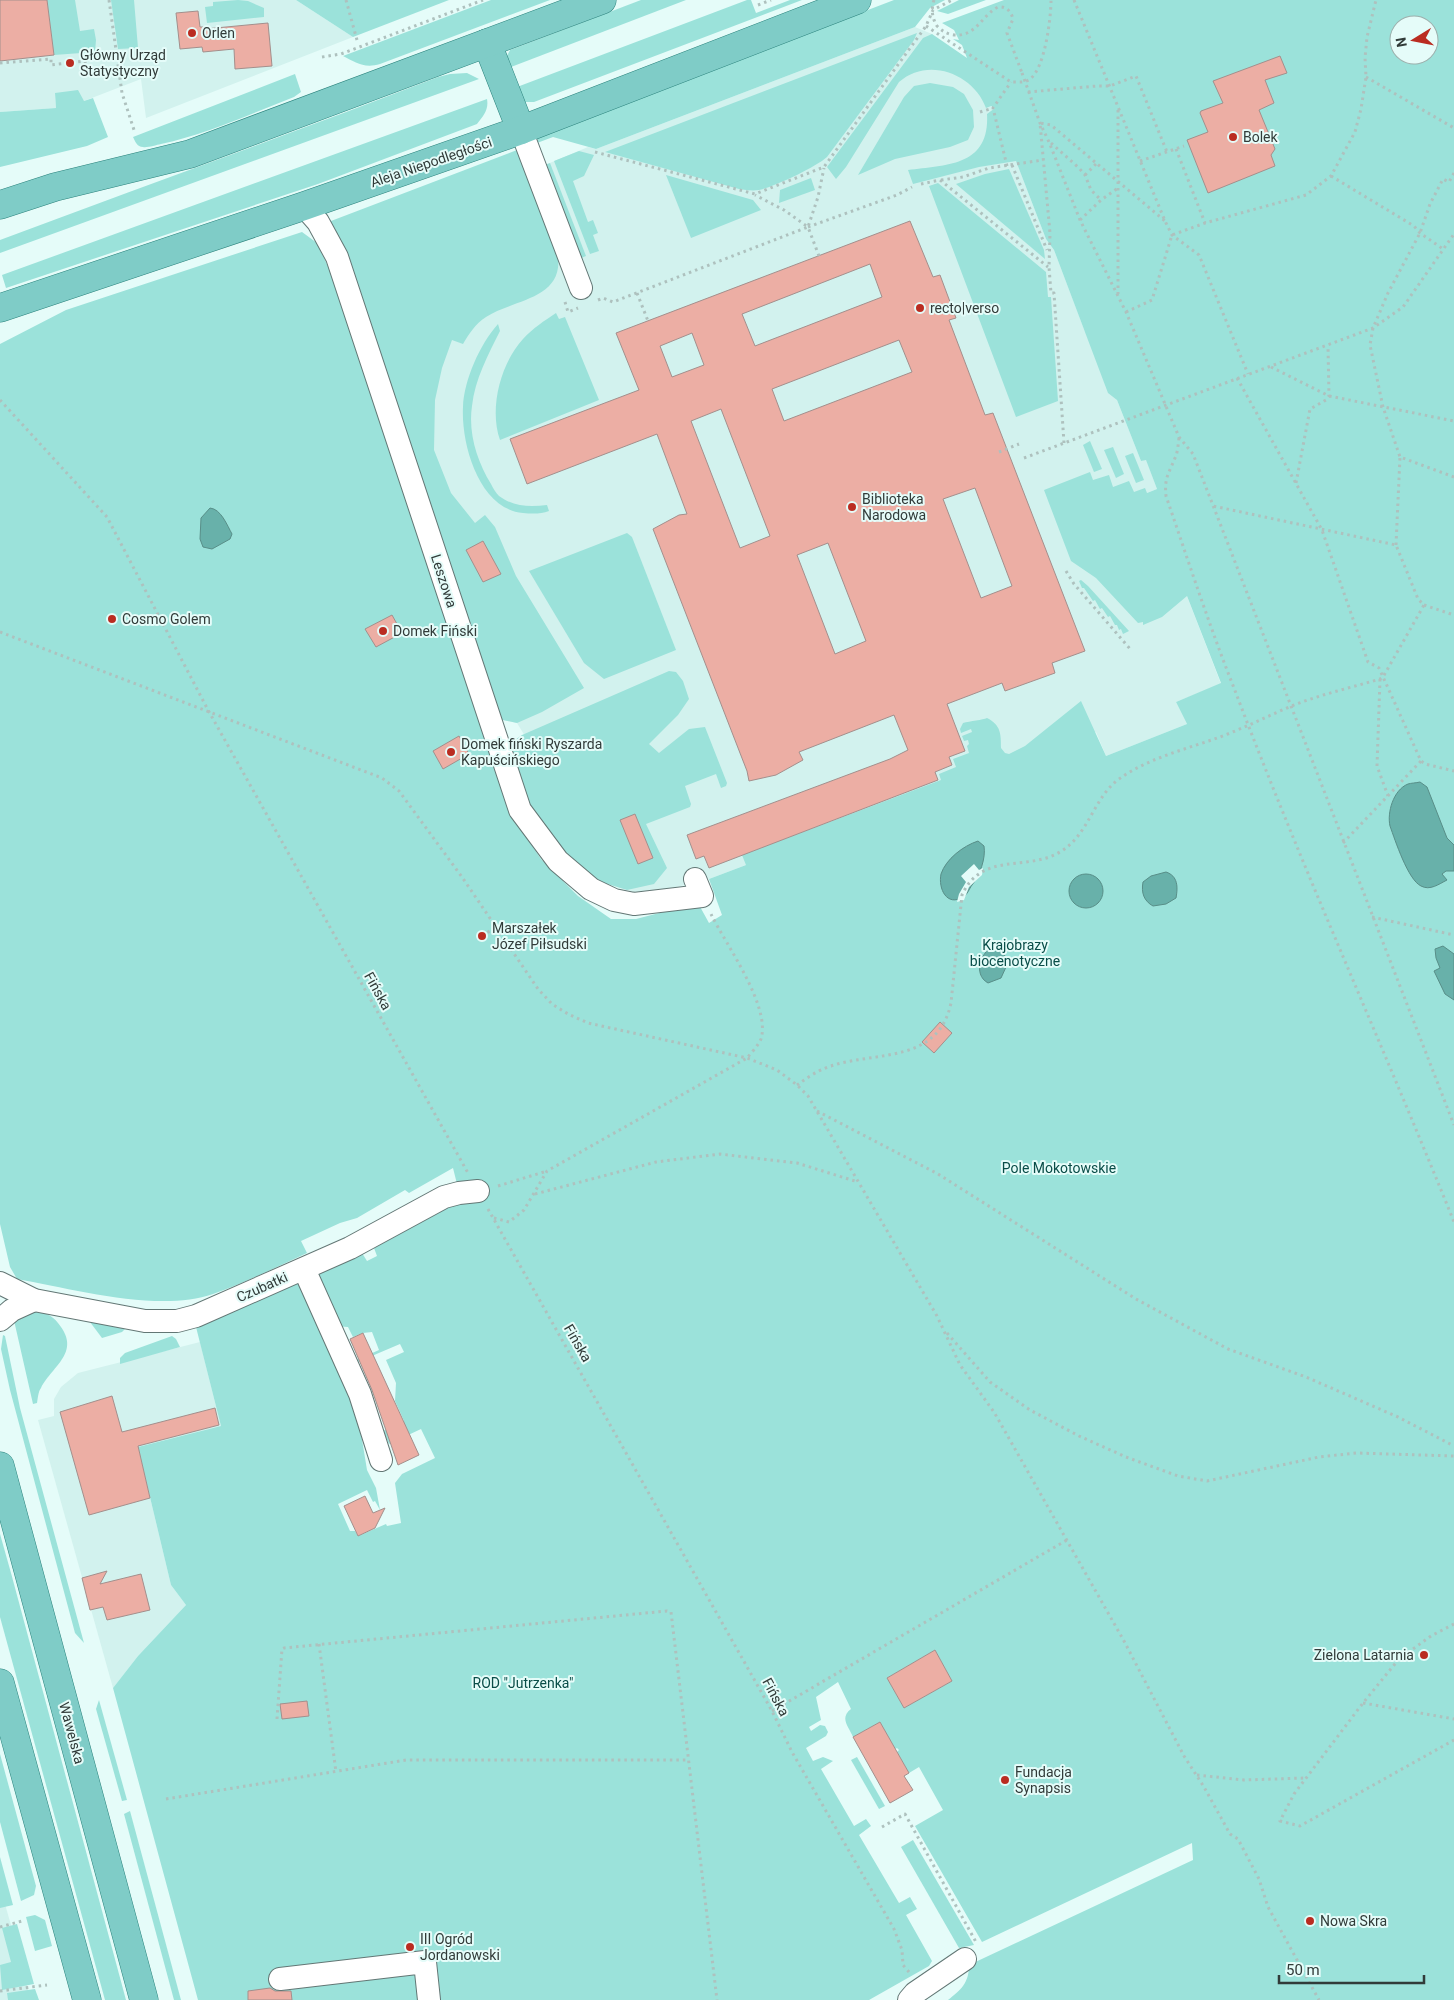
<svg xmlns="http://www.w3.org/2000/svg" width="1454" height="2000" font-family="Roboto,sans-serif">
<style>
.built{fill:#d2f2ee}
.green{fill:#9be2da;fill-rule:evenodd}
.water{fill:#68b1aa;stroke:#588e88}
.pier{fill:#e5fcf9}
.building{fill:#ecaea4;stroke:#a38f8c;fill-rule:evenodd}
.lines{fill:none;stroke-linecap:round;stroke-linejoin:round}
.minor-casing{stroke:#637775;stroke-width:24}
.major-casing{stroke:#2c837d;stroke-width:29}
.path{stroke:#aec1be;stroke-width:3;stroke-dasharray:2.5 4;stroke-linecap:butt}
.minor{stroke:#fff;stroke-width:22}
.major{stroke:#7fccc7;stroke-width:28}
.path-bridge{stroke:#aec1be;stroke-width:3;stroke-dasharray:2.5 4;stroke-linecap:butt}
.poi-dot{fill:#ba2c21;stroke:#e5fcf9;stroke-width:2}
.labels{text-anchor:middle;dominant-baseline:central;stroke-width:4;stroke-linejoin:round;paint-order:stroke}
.poi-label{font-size:14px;fill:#313b39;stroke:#e5fcf9;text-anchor:start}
.street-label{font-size:14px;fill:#313b39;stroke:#e5fcf9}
.park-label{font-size:14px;fill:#094d48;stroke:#e5fcf9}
</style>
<rect width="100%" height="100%" fill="#e5fcf9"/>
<!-- built -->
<g class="built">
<polygon points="0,0 296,0 353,37 146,118 141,79 84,101 55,93 56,108 0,112"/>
<polygon points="915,27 932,34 991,106 996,108 1046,239 1054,250 1084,329 1117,400 1141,461 1146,459 1157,489 1147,493 1221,684 1176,702 1187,724 1106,756 1096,732 709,879 703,876 688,881 685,885 641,894 617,887 517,723 503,720 366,296 545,165 588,147 596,149"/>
<polygon points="200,1342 221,1426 138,1447 171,1585 186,1605 138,1656 113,1688 38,1420 54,1416 54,1399 61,1387 78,1373"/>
<polygon points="0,1887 11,1925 31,2000 0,2000"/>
</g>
<!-- green -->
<g class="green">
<polygon points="47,0 75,0 80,31 94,29 96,40 95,52 54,55"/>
<polygon points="111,0 134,0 138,48 118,49"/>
<polygon points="238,0 248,1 264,8 264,17 207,23 205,7 213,6 213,2"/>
<polygon points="296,0 449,0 353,37"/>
<path d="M491,0h59l-170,64c-16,5 -25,-2 -37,-8z"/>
<polygon points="641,0 686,0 511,67 507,56 510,50"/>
<polygon points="747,0 751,0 756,13 790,0 802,0 534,102 525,102 517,87"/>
<polygon points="894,0 945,0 930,8 915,27 596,149 553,137 537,143 538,136"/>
<polygon points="959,0 986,0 948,14 937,11"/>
<path d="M1004,0h450v2000h-506c13,-10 21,-17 21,-35l224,-105 -1,-17 -210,99 -67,-116 28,-16 -24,-43 -10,6 -12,-21 2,-2 -2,-2 -2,1 -15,-27 -27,15c-4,-10 -14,-19 -2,-28l-13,-27 -22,15 5,23 -12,7 2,4 9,-6 5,1 3,6 -2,4 -20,12 7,13 10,-4 10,4 -12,8 33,57 12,-7 5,7 -12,9 40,68 11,-6 7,12 -11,6 26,46 -3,5 -60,34h-671l-85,-312 25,-32 48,-51 -15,-20 -33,-138 83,-21 -25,-99 87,-41 14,-2 5,1 55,124 10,61 9,18 4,22 -5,-9 -2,1 -6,-12 -29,14 12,27h5l3,5 28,-12 1,2 14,-3 -6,-40 7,-9 33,-16 -14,-29 -32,15 -6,-13 21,-10 -9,-20 1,-18 -10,-23 18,-8 -4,-8 -47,20 -1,-2 27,-12 -7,-18 -9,1 -10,4 -5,-10 -15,-1 -22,-49 51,-24 5,8 10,-5 -3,-8 81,-44h7l-9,-36 -44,25 -4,-3 -48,28 -17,5 -39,18 6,12c-31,14 -62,30 -94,41 -54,19 -140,-5 -196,-15l-7,-12 -10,-43v-880l66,-34 236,-78 15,11 22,47 173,526 29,43 37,37 33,23h25l62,-16 11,20 13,-8 -13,-36 37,-14 -4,-10 199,-75 -2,-6 17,-7 -3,-8 16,-6 -2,-7 2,-2 -1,-4 -4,1 -2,-5 10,-4 -1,-3 -10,4 -1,-4 3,-6c7,-2 20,-3 24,-5 14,7 14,16 14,30l4,5 4,1 16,-8 56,-45 25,55 81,-32 -11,-22 45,-19 -34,-87 -25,21 -19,8v-3l-5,1 -42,-45 -25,-17 -27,-71 46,-18 3,8 16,-5 4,12 16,-6 5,11 11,-4 2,5 10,-4 -11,-29 -5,1 -24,-61 -9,-7 -54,-143 -8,-11 -30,-78 -37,6 -66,17 -5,-14c39,-5 82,-4 79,-56l8,-6 -4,-2 -5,2c-12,-34 -58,-52 -87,-26l-53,85 -10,12 -9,-12 96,-129 9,-4 35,24 -5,-13 -9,-6 6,1 -5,-10 -12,-7zM1399,25h30v30h-30zM935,1650l17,31 -48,27 -17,-30z"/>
<path d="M917,33l-3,7 -87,117c-11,10 -53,30 -68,33 -7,1 -13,0 -20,-1l-134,-37z"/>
<path d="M467,73l12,6 -479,174v-13c146,-55 293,-107 438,-163l12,-3z"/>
<path d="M295,74l6,18 -7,5c-44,17 -87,37 -133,47 -5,1 -14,4 -18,3 -6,0 -8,-6 -10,-10z"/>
<polygon points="930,83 953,87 964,94 973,110 974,127 968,140 950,147 895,159 858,175 904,97 914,86"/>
<polygon points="78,90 84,101 93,98 108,137 87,146 0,167 0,112 56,108 55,93"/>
<path d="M487,99c2,11 -4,17 -10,25l-159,60 -312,104 -4,-13z"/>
<path d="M517,150l41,107c5,43 -47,43 -72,60 -11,7 -17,17 -23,27l-11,-4 -10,28 -7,32 -1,50 17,43 24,30 10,-8 10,12 21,49 68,112 -42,24 -25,11 -19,-4 -167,-494v-4z"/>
<polygon points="579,151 594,155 584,176 573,181 588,222 593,220 598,233 593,235 599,251 590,254 554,161"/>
<polygon points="550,163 586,256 581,258 545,165"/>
<polygon points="1009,169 1044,250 1045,259 956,184 985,174"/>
<polygon points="666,175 753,200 761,210 691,238"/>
<polygon points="811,178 815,190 779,203 780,190"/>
<polygon points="938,183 1046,272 1048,297 1051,297 1058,401 1016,417 929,186"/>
<path d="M556,313l3,6 6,-2 34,83 -99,40c-11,-31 0,-76 23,-101 10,-11 21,-18 33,-26z"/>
<path d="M498,324l2,7c-12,24 -25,48 -28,75 -4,27 5,55 19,78 2,4 5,9 8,12 15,11 31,11 48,9l2,6c-8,3 -16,3 -26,2 -44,-4 -62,-69 -60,-106 1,-27 17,-63 35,-83z"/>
<polygon points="1090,441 1102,469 1094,472 1083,445"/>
<polygon points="1113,447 1124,474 1116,478 1104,450"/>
<polygon points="1133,453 1144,480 1136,483 1125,456"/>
<polygon points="627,533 632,537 676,650 604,679 584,663 529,571"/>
<polygon points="1081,580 1088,586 1129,631 1123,634 1121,629 1119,630 1117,625 1115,625 1110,616 1108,617 1102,608 1100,609 1095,600 1093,601 1084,588 1082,588 1079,581"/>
<polygon points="669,671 676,672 683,681 689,699 678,715 649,744 659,753 689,729 705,727 727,783 726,786 721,788 716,774 685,786 691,804 690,807 646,824 667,868 654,884 627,890 601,882 557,847 523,799 509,744 522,735"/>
<path d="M34,1312c10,0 18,3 24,11 24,29 -5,42 -17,65 -3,4 -3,10 -4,15l-4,1 -20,-88z"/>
<polygon points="90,1322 125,1327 125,1329 122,1332 102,1338"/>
<polygon points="3,1335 5,1336 20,1408 84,1643 75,1633 10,1390 1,1349"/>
<polygon points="172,1336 176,1339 180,1347 120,1364 120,1358 125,1353"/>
<polygon points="0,1534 11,1573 126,2000 105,2000 0,1617"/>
<polygon points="99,1700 127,1800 122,1801 96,1709"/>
<polygon points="0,1754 36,1886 34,1895 21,1901 0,1822"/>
<polygon points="857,1757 885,1806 879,1809 851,1760"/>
<polygon points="130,1811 181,2000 174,2000 124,1814"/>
<polygon points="913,1840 974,1945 959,1948 901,1847"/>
<polygon points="0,1857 13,1905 0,1908"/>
<polygon points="35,1915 45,1920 52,1946 35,1951 26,1917"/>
<polygon points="17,1924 34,1984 2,1990 0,1965 11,1962 2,1928"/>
<polygon points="35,1989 39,2000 8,2000 7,1993"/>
</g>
<!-- water -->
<g class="water">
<path d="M210,508c11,1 17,17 22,26l-2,5 -18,10 -9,-2 -3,-8 1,-21z"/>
<path d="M1420,782l7,5 20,51 7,7v26h-8l-4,3 5,6c-8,4 -17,11 -26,6 -13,-6 -26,-46 -31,-60 -3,-13 3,-36 18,-42 3,-1 8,-1 12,-2z"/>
<path d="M978,841l6,5c2,12 -4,29 -12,39 -3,4 -4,9 -9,12 -16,10 -25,-8 -22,-23 5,-15 22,-28 37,-33z"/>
<path d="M1166,872c12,4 12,15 10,26l-10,6 -13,2c-9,-5 -12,-13 -10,-24l8,-6z"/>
<circle cx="1086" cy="891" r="17"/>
<path d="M996,945l8,5 2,17 -5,11 -13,5c-16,-9 -7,-33 8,-38z"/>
<polygon points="1443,946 1454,954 1454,1000 1445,994 1434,971 1440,968 1436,958 1435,949"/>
</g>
<!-- pier -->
<polygon class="pier" points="974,864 979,870 983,868 982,875 969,887 964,900 957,902 959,894 966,882 961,876"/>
<!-- building -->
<g class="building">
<polygon points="0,0 47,0 54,55 0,61"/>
<polygon points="198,11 200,27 205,27 205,29 268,23 272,66 235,69 234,49 203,52 202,47 180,49 176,13"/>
<polygon points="1280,56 1287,73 1265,80 1274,103 1259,110 1275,149 1271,155 1275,166 1208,193 1187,140 1208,132 1200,113 1201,111 1223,103 1213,81"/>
<path d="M910,221l23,56 7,-2 16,43 -7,2 36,95 8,-2 92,238 -33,12 3,10 -50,18 -3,-8 -55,21 18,47 -16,6 3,8 -17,7 3,8 -229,88 -5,-12 -8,3 -9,-24 203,-76 18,-9 -14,-35 -95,37 4,8 -27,15 -27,6 -2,-10 -94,-242 26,-14 8,-1 -30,-80 -130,50 -17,-45 129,-49 -23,-57zM870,264l12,33 -127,49 -13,-32zM692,333l12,32 -32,12 -12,-31zM899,340l13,32 -128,49 -12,-32zM721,409l49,127 -30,12 -49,-127zM975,488l37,98 -31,12 -38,-99zM828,543l38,98 -31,13 -38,-99z"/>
<polygon points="483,541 501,574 483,582 466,550"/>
<polygon points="392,615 402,633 376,647 365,629"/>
<polygon points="459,736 469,754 443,769 433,751"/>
<polygon points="635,814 653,858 638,864 620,820"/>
<polygon points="940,1022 952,1033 934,1053 922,1042"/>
<polygon points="363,1333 419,1455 398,1465 372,1390 350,1339"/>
<polygon points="112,1396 122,1432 215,1408 219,1425 138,1446 150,1498 89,1515 60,1412"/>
<polygon points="365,1496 373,1513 385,1508 375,1528 358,1536 344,1506"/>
<polygon points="107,1571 100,1584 141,1574 150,1610 107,1620 103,1607 90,1610 82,1578"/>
<polygon points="935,1650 952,1681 904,1708 887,1678"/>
<polygon points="307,1701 309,1716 282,1719 280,1704"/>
<polygon points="880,1722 909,1773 904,1776 913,1790 890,1803 853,1737"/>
<polygon points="270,1988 275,1991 291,1991 292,2000 248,2000 248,1991"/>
</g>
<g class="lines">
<defs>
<g id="minor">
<polyline points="521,130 581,288"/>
<polyline points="304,206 318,222 337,257 520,810 558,861 591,889 614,900 634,904 702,896 695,879"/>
<polyline points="304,1269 360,1394 381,1460"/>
<polyline points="0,1283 34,1300 145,1321 177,1321 196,1316 350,1248 444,1197 459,1193 478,1191"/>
<polyline points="0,1320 12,1310 34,1300"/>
<polyline points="280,1979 425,1962 429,2000"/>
<polyline points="909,2000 915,1993 965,1959"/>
</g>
<g id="major">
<polyline points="487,43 521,130"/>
<polyline points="0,205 55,187 190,154 602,0"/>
<polyline points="0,308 304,206 521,130 857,0"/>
<polyline points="0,1466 144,2000"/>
<polyline points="0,1683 87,2000"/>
</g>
</defs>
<!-- minor casing -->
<use href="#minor" class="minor-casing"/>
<!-- major casing -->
<use href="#major" class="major-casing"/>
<!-- path -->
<g class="path">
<polyline points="109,0 122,93 135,133"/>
<polyline points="346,0 357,40"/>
<polyline points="1074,0 1165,221 1172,235 1199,255 1248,374"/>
<polyline points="758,5 771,0"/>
<path d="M926,26l85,56c7,0 14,1 19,-3 15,-11 21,-61 21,-79"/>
<polyline points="322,57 341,54 483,0"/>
<polyline points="0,63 51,59 51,65 85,61 88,78"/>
<polyline points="1022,73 1040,123 1049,142 1080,220 1126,312 1179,437 1193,454 1454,1125"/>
<polyline points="1366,77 1454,128"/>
<polyline points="1028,92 1097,86 1110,86 1136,76 1167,152"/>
<polyline points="1118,110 1118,294"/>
<polyline points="980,112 993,108"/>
<polyline points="1051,143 1079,168 1085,175 1091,190 1101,200"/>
<polyline points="1176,149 1205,223"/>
<polyline points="595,152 755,194 824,167 926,26 933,10 952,0"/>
<polyline points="1140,161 1184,146"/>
<polyline points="1012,165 1047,250"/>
<polyline points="1007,166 993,108 1011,82"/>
<polyline points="1454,173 1449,182 1443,179 1430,204 1420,233 1388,293 1373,328 1370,345 1383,407 1400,457 1454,477"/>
<polyline points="1085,175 1096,164"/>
<polyline points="1331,176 1414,226 1420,233 1443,249"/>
<polyline points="941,180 963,177 989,168 1043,160"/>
<polyline points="921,184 940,180 1048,267"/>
<polyline points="1080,220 1101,200 1118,188"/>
<polyline points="808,227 897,195 912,187"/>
<polyline points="819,256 808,227 818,197 824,168"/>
<polyline points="637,293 648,321"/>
<polyline points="598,300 603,298 613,302 808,227 784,210 755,195"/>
<polyline points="565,302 568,312 578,308"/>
<polyline points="1126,312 1152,300 1172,235 1205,223 1306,195 1331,176 1355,132 1361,109 1366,77 1365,58 1367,37 1376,0"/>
<polyline points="1271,367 1329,396 1454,421"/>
<polyline points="1237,378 1322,530 1368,662 1379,668 1421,761 1425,764 1454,771"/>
<polyline points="0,400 107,517 208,710 468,1173"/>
<path d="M1179,438c-1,6 -1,14 -4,20 -6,15 -11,20 -9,38 22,64 43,129 68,192 68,180 148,355 220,534"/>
<polyline points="1064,443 1054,293 1051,293 1049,267 1050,233 1040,123 1051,125 1165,221"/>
<polyline points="999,452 1019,444"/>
<polyline points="1024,458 1373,328 1403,307 1454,234"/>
<polyline points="1296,483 1310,409 1326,400 1329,396 1328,346"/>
<polyline points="1396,545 1400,457"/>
<polyline points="1066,571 1074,584 1131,650"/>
<polyline points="1424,605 1454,615"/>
<polyline points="0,632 382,778 399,791 462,877 538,989 552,1004 568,1014 588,1023 747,1058 777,1070 797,1085 808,1096 937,1316 960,1365 994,1412 1124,1641 1184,1756 1204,1787 1230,1834 1238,1839 1259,1879 1268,1907 1319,2000"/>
<polyline points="1380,679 1377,766 1388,796"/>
<polyline points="1343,843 1421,761"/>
<polyline points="1372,917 1454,935"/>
<polyline points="482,936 496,927"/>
<path d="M797,1085c10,-7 21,-15 34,-19 45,-15 107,-2 120,-63l11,-108c20,-44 64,-23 98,-43 29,-17 33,-54 59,-73 29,-21 68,-30 101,-42 24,-9 46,-20 69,-30 29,-12 61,-19 91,-28l3,-2 41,-72 -6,-6 -22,-54 -183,-39"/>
<polyline points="817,1111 938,1174 1136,1299 1228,1349 1306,1377 1398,1417 1454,1446"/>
<polyline points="498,1186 547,1171"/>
<polyline points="535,1194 656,1162 720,1154 797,1163 858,1182"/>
<polyline points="488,1209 772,1711 792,1752 894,1929 902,1950 903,1965 909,1972"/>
<path d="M494,1218l15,4 15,-12 23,-39 200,-113c4,-5 11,-12 14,-19 10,-33 -35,-94 -50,-125"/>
<polyline points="947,1333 990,1382 1030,1410 1079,1436 1126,1457 1178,1476 1207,1481 1319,1457 1356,1453 1454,1456"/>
<polyline points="1454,1624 1431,1636 1399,1659 1363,1703 1294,1794 1280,1821 1300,1826 1454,1740"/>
<polyline points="319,1644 336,1772"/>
<polyline points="1363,1703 1454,1719"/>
<polyline points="772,1711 1067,1540"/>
<polyline points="277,1719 282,1649 284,1648 667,1611 671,1612 717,2000"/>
<polyline points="1197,1775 1244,1780 1305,1778"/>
<polyline points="166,1799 406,1760 689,1760"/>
<polyline points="882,1827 905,1814 976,1942"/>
<polyline points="0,1927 22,1921"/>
<polyline points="0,1991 47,1985"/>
</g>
<!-- minor -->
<use href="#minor" class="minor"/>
<!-- major -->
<use href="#major" class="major"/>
<!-- path-bridge -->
<path class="path-bridge" d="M934,0c-3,9 -2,18 3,26 5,5 10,8 17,9 22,2 28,-20 44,-28 8,-1 13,4 15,12l-6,14 15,40"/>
</g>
<!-- markers -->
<g class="poi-dot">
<circle cx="192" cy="33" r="5"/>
<circle cx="70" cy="63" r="5"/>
<circle cx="1233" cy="137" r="5"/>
<circle cx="920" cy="308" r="5"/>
<circle cx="852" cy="507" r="5"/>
<circle cx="112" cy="619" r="5"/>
<circle cx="383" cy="631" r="5"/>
<circle cx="451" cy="752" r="5"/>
<circle cx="482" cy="936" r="5"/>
<circle cx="1424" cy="1655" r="5"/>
<circle cx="1005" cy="1780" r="5"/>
<circle cx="1310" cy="1921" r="5"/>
<circle cx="410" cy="1947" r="5"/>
</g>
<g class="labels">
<!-- poi labels -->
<g class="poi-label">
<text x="202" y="33">Orlen</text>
<text x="80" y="55">Główny Urząd<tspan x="80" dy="16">Statystyczny</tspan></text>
<text x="1243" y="137">Bolek</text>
<text x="930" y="308">recto|verso</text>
<text x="862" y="499">Biblioteka<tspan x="862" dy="16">Narodowa</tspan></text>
<text x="122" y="619">Cosmo Golem</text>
<text x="393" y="631">Domek Fiński</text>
<text x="461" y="744">Domek fiński Ryszarda<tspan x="461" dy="16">Kapuścińskiego</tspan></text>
<text x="492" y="928">Marszałek<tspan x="492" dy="16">Józef Piłsudski</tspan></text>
<text x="1414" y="1655" text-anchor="end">Zielona Latarnia</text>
<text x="1015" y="1772">Fundacja<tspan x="1015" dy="16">Synapsis</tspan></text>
<text x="1320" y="1921">Nowa Skra</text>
<text x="420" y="1939">III Ogród<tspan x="420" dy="16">Jordanowski</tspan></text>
</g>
<!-- street labels -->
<g class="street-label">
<text transform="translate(431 162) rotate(-19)">Aleja Niepodległości</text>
<text transform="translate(444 581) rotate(72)">Leszowa</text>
<text transform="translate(378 991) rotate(61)">Fińska</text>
<text transform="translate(262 1287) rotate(-24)">Czubatki</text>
<text transform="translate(578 1343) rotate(60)">Fińska</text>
<text transform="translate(776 1697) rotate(62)">Fińska</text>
<text transform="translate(72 1733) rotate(75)">Wawelska</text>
</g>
<!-- park labels -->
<g class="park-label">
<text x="1015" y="945">Krajobrazy<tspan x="1015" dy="16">biocenotyczne</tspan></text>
<text x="1059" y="1168">Pole Mokotowskie</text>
<text x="523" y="1683">ROD "Jutrzenka"</text>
</g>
</g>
<!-- north arrow -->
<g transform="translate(1414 40) rotate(260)"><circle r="24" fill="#e5fcf9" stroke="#9dafac"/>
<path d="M0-4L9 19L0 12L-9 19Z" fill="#ba2c21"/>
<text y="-8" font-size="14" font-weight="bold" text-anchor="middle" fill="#313b39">N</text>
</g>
<!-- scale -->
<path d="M1279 1975v8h145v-8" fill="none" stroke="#313b39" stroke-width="2.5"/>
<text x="1286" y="1975" font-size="15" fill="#313b39" stroke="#e5fcf9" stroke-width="4" paint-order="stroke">50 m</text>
</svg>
